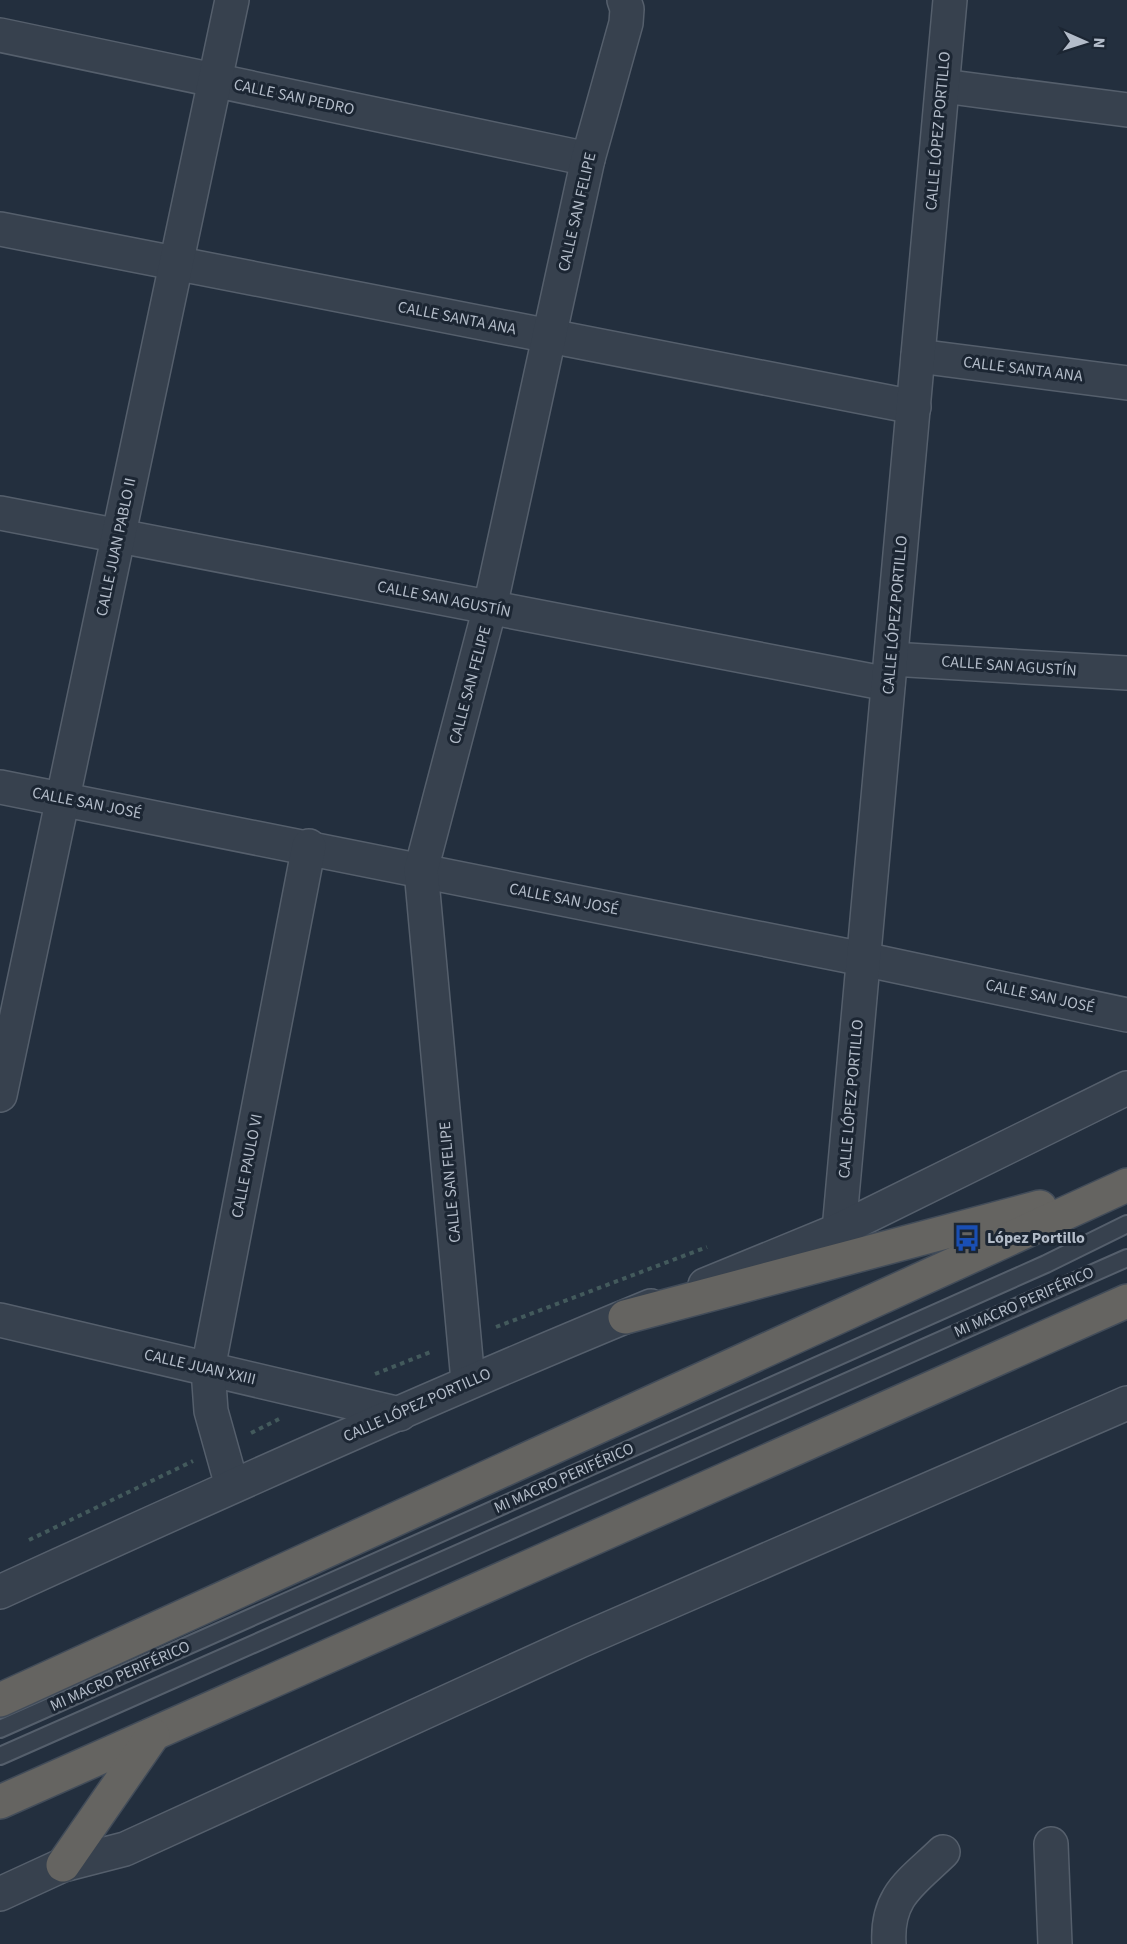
<svg xmlns="http://www.w3.org/2000/svg" width="1127" height="1944" font-family="'Source Sans 3',sans-serif">
<style>
.lines{fill:none;stroke-linecap:round;stroke-linejoin:round}
.service-casing{stroke:#555f6c;stroke-width:20}
.minor-casing{stroke:#555f6c;stroke-width:36}
.tertiary-casing{stroke:#555f6c;stroke-width:36}
.trunk-casing{stroke:#424c59;stroke-width:36}
.path{stroke:#435a5c;stroke-width:4;stroke-dasharray:4.5 4.5;stroke-linecap:butt}
.service{stroke:#37414e;stroke-width:16}
.minor{stroke:#37414e;stroke-width:33}
.tertiary{stroke:#37414e;stroke-width:33}
.trunk{stroke:#656461;stroke-width:33}
.labels{text-anchor:middle;dominant-baseline:central;stroke-width:6;stroke-linejoin:round;paint-order:stroke}
.street-label{font-size:16px;fill:#b3bcc9;stroke:#1c2633}
.poi-label{font-size:16px;font-weight:bold;fill:#b3bcc9;stroke:#1c2633;text-anchor:start}
</style>
<rect width="100%" height="100%" fill="#232f3e"/>
<g class="lines">
<defs>
<g id="service">
<polyline points="0,1729 1046,1264 1127,1224"/>
<polyline points="0,1756 1127,1258"/>
</g>
<g id="minor">
<polyline points="0,35 588,159"/>
<polyline points="943,86 1127,110"/>
<polyline points="0,229 914,407"/>
<polyline points="918,356 1127,383"/>
<polyline points="0,513 888,684"/>
<polyline points="891,659 1127,673"/>
<polyline points="0,787 863,959 1127,1015"/>
<polyline points="0,1095 232,0"/>
<polyline points="839,1230 950,0"/>
<polyline points="705,1285 839,1230 1127,1088"/>
<polyline points="0,1320 400,1414"/>
<polyline points="468,1381 421,870 490,607 588,159 626,23 627,9 624,0"/>
<polyline points="232,1486 211,1411 208,1369 309,846"/>
<path d="M0,1592c216,-99 432,-196 651,-286"/>
<polyline points="1051,1844 1055,1944"/>
<path d="M889,1944c-3,-48 22,-61 54,-92"/>
</g>
<polyline id="tertiary" points="0,1894 63,1865 125,1849 580,1641 1127,1403"/>
<g id="trunk">
<polyline points="625,1317 1040,1207"/>
<polyline points="0,1700 1127,1185"/>
<polyline points="0,1802 1127,1301"/>
<polyline points="63,1865 153,1735"/>
</g>
</defs>
<!-- service casing -->
<use href="#service" class="service-casing"/>
<!-- minor casing -->
<use href="#minor" class="minor-casing"/>
<!-- tertiary casing -->
<use href="#tertiary" class="tertiary-casing"/>
<!-- trunk casing -->
<use href="#trunk" class="trunk-casing"/>
<!-- path -->
<g class="path">
<polyline points="496,1327 707,1247"/>
<polyline points="375,1374 433,1351"/>
<polyline points="251,1433 279,1419"/>
<polyline points="29,1540 193,1461"/>
</g>
<!-- service -->
<use href="#service" class="service"/>
<!-- minor -->
<use href="#minor" class="minor"/>
<!-- tertiary -->
<use href="#tertiary" class="tertiary"/>
<!-- trunk -->
<use href="#trunk" class="trunk"/>
</g>
<!-- icons -->
<defs>
<symbol id="bus-bare" viewBox="-9 -9 18 18"><path d="M-5-6H5V4H4V6H2V4H-2V6H-4V4H-5ZM-3.5-4V0h7V-4ZM-3.5 1.2v1.5H-2V1.2ZM2 1.2v1.5H3.5V1.2Z" fill="#1a4fb4" stroke="#1c2633" stroke-width="2.5" paint-order="stroke"/></symbol>
</defs>
<g fill-rule="evenodd">
<use href="#bus-bare" x="948" y="1219" width="38" height="38"/>
</g>
<g class="labels">
<!-- street labels -->
<g class="street-label">
<text transform="translate(294 97) rotate(12)">CALLE SAN PEDRO</text>
<text transform="translate(938 131) rotate(-85)">CALLE LÓPEZ PORTILLO</text>
<text transform="translate(577 212) rotate(-77)">CALLE SAN FELIPE</text>
<text transform="translate(457 318) rotate(11)">CALLE SANTA ANA</text>
<text transform="translate(1023 369) rotate(7)">CALLE SANTA ANA</text>
<text transform="translate(116 547) rotate(-78)">CALLE JUAN PABLO II</text>
<text transform="translate(444 599) rotate(11)">CALLE SAN AGUSTÍN</text>
<text transform="translate(895 615) rotate(-85)">CALLE LÓPEZ PORTILLO</text>
<text transform="translate(1009 666) rotate(4)">CALLE SAN AGUSTÍN</text>
<text transform="translate(470 685) rotate(-75)">CALLE SAN FELIPE</text>
<text transform="translate(87 803) rotate(11)">CALLE SAN JOSÉ</text>
<text transform="translate(564 899) rotate(11)">CALLE SAN JOSÉ</text>
<text transform="translate(1040 996) rotate(12)">CALLE SAN JOSÉ</text>
<text transform="translate(851 1099) rotate(-85)">CALLE LÓPEZ PORTILLO</text>
<text transform="translate(247 1166) rotate(-79)">CALLE PAULO VI</text>
<text transform="translate(450 1182) rotate(-95)">CALLE SAN FELIPE</text>
<text transform="translate(1024 1302) rotate(-24)">MI MACRO PERIFÉRICO</text>
<text transform="translate(200 1367) rotate(13)">CALLE JUAN XXIII</text>
<text transform="translate(417 1405) rotate(-24)">CALLE LÓPEZ PORTILLO</text>
<text transform="translate(564 1478) rotate(-24)">MI MACRO PERIFÉRICO</text>
<text transform="translate(120 1676) rotate(-24)">MI MACRO PERIFÉRICO</text>
</g>
<!-- poi labels -->
<g class="poi-label">
<text x="987" y="1238">López Portillo</text>
</g>
</g>
<!-- north arrow -->
<g transform="translate(1085 42) rotate(93)" stroke="#1c2633" stroke-width="4.5" paint-order="stroke">
<path d="M0-4.5L10 22L0 15L-10 22Z" fill="#b3bcc9"/>
<text y="-9" font-size="16" font-weight="bold" text-anchor="middle" fill="#b3bcc9">N</text>
</g>
</svg>
